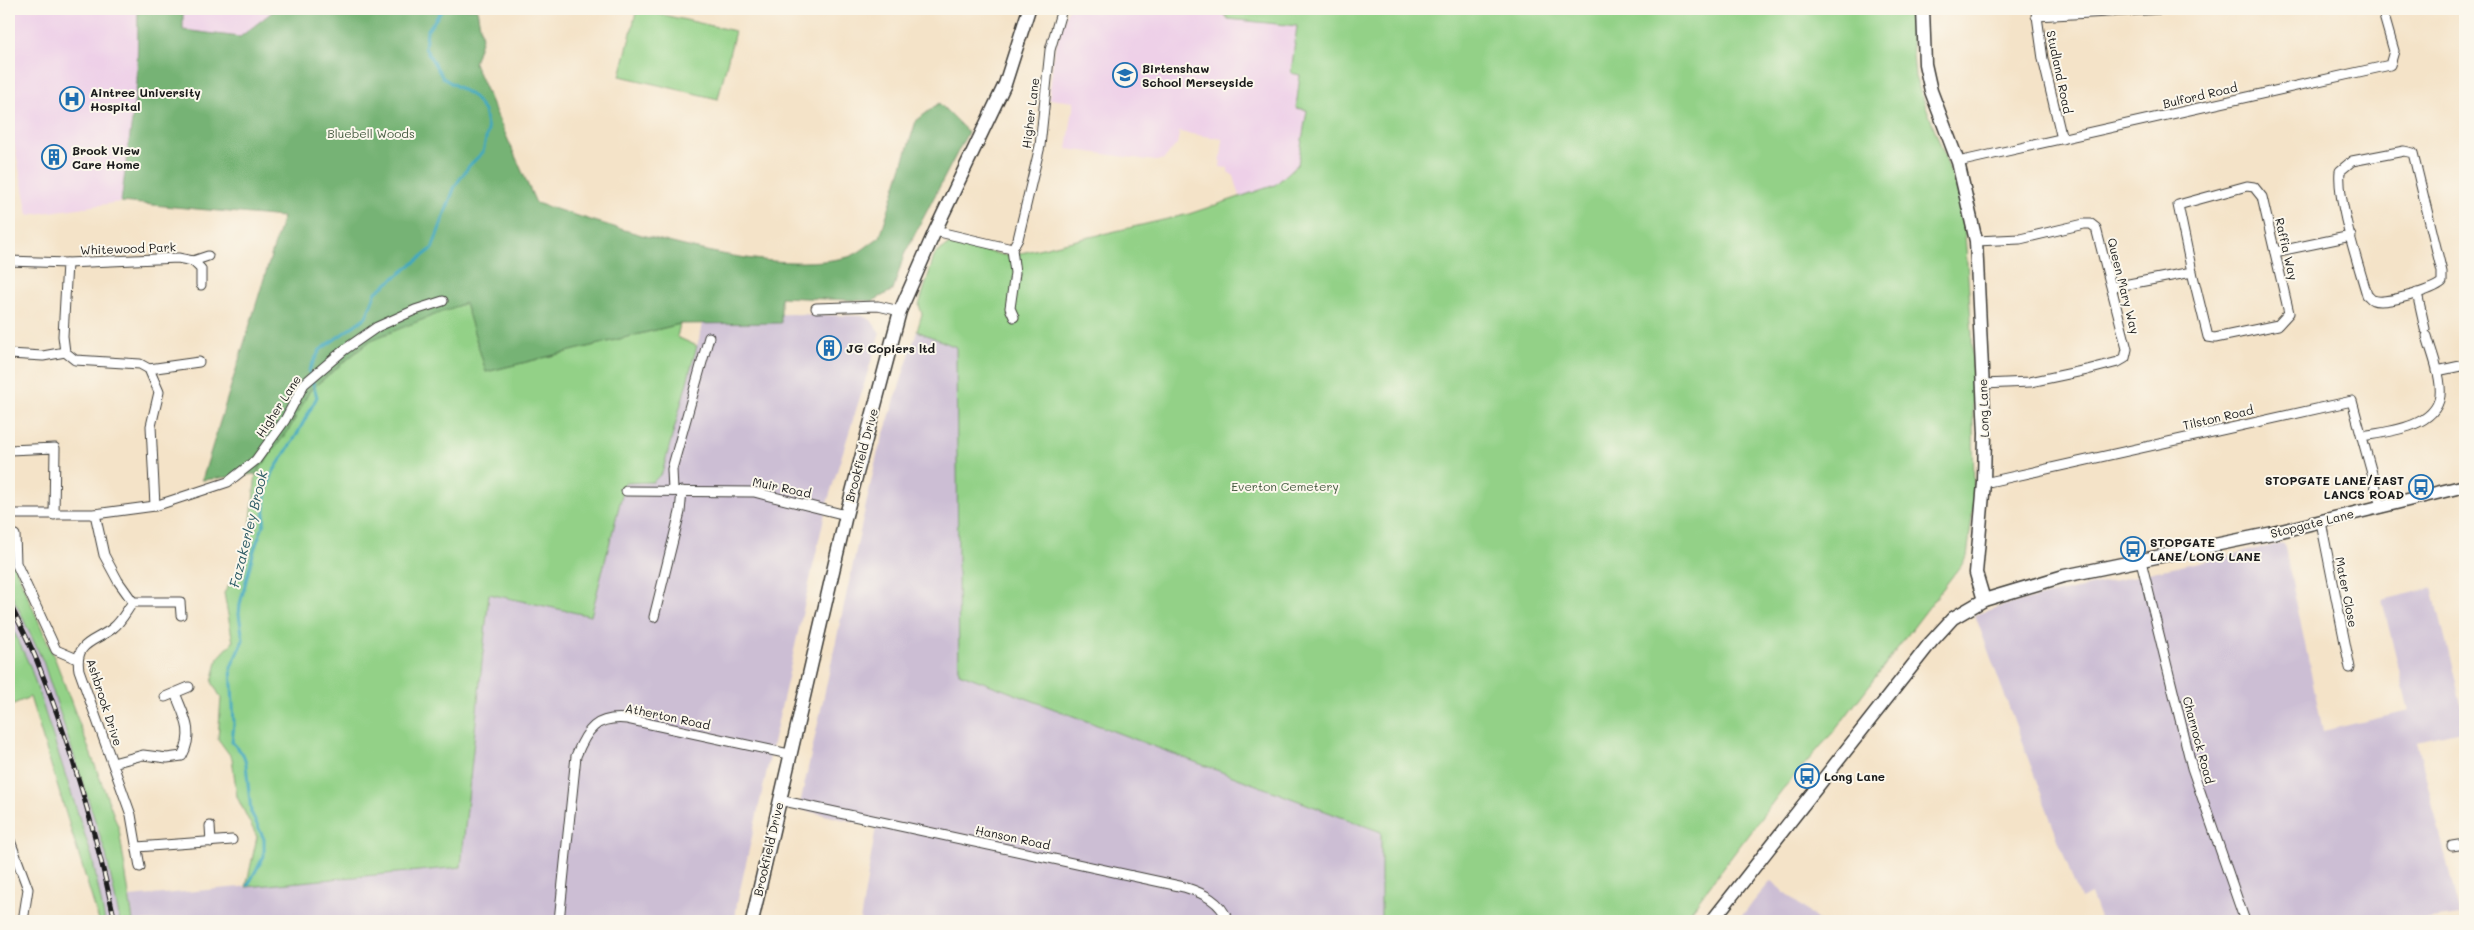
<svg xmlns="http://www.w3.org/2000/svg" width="2474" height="930" font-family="Mali,sans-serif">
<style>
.built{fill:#eed0e8}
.industrial{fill:#ccbed4}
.green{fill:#93d187;stroke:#587652}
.forest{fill:#76b374;stroke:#496848}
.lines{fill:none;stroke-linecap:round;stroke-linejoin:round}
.stream{stroke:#3fa8bf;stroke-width:3}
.street-casing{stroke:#3c3a36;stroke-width:11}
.secondary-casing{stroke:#3c3a36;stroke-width:15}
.street{stroke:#fff;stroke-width:9}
.secondary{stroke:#fff;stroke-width:12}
.rail-casing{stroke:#1c1c1c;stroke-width:5}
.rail{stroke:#fbf7ec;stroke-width:3;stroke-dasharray:9;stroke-linecap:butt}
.labels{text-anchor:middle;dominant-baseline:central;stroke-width:4;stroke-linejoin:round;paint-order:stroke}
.poi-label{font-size:12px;font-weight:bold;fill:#1c1c1c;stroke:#fbf7ec;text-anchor:start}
.street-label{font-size:12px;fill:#1c1c1c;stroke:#fbf7ec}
.park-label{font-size:12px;fill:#465b41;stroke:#fbf7ec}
.water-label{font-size:14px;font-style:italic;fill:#2c5b65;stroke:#fbf7ec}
</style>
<rect width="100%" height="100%" fill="#fbf7ec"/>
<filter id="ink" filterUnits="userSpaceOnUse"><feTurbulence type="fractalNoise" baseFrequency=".02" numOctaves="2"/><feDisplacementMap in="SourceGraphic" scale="10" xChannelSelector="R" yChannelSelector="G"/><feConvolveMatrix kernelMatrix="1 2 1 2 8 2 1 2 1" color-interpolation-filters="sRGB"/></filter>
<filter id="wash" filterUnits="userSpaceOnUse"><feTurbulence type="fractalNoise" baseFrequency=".0096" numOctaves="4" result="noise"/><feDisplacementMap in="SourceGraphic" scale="20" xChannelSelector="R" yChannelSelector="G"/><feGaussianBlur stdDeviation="1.12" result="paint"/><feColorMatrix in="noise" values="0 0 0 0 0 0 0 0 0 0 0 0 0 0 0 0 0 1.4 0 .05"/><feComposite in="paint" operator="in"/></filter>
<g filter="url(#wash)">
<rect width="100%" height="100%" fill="#f4e3c8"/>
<!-- built -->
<g class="built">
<polygon points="9,9 138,9 137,83 121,202 28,215 9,116"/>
<polygon points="183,9 276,9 240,37 182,30"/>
<polygon points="1068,9 1183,9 1194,11 1201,9 1218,9 1228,19 1297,26 1291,72 1300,74 1307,110 1298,164 1275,185 1240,197 1234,176 1228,172 1228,168 1220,167 1223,139 1179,132 1178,143 1164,159 1156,161 1067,149 1074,102 1049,99 1054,52"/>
</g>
<!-- industrial -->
<g class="industrial">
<polygon points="791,314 862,316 871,320 880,333 828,500 737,903 735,921 133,921 130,897 461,867 489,594 591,616 625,483 653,482 662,473 705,317"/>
<polygon points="917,331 956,346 959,673 1381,832 1381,921 860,921 876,827 799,809 877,455"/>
<polygon points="2284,543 2323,731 2409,711 2382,600 2433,588 2465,720 2465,730 2417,741 2460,915 2416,921 2101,921 2091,894 2080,899 1975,615 2005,605"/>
<polygon points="9,590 43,661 106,854 120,921 105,921 92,857 30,666 9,621"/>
<polygon points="1771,881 1819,921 1737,921"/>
</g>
<!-- green -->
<g class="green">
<polygon points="637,9 735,31 718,99 620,76"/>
<polygon points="1218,9 1909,9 1915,77 1963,205 1972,335 1974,501 1967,557 1836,729 1782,790 1683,921 1381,921 1381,832 959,673 956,347 917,331 922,314 919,305 935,254 951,243 1008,256 1189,214 1275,185 1298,164 1307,110 1296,108 1300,75 1291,73 1297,26 1228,19 1223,12"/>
<polygon points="466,303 486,372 680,324 677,337 697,346 662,473 653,482 625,483 591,616 489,594 461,867 246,887 257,837 237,797 232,758 218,739 221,698 212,682 218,658 233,642 224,593 247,557 256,474 291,426 310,390 371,340 415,319"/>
<polygon points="9,553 55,659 119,829 133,921 120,921 106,854 43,661 9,589"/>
<polygon points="9,621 30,666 92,857 105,921 99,921 30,697 9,706"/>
</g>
<!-- forest -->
<path class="forest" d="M138,9h45v21l57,7 36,-28h201l5,29 -8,25 62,140c86,26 224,75 312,54 11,-3 22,-14 32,-20l36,-116 23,-18 29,29 -64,123 -11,35 -20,11 -92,-4v26l-101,1 -194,48 -21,-69 -94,37 -61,50 -19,36 -35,48 -54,6 81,-263 -162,-15 16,-119z"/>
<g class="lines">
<!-- stream -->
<polyline class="stream" points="248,885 264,856 264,839 251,812 246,764 243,754 232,742 234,724 231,667 243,640 239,614 240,604 254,550 264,523 266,491 273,472 296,436 317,397 309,370 320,350 366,317 376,292 432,249 455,186 469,166 483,152 488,130 484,111 474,97 443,78 425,48 427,31 443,9"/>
</g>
</g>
<g filter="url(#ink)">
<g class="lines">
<defs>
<g id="street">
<polyline points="2036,9 2043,59 2062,139"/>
<polyline points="2036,16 2162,9"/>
<path d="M2404,151l9,2 29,119v10c-9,8 -58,23 -69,18 -3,-1 -4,-4 -6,-5 -9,-32 -30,-94 -27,-124l12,-10z"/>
<polyline points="1958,162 2390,65 2394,51 2382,9"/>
<polygon points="2247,186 2254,187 2262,197 2289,313 2278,325 2215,338 2208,337 2192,272 2178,205"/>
<polyline points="935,231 1012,249 1018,239 1040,146 1050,50 1062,9"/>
<polyline points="1976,241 2020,239 2084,224 2091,224 2096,228 2127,349 2125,358 2118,362 2087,370 2030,382 1983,384"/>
<polyline points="1012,249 1015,273 1010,308 1014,317"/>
<polyline points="2275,252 2351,236"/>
<polyline points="9,261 67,263 63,336 65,352 75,360 140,364 149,369 159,392 151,426 155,506"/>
<polyline points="193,261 208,256"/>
<polyline points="67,263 178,258 193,261 201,269 201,285"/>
<polyline points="2113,287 2192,272"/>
<polyline points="2417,293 2425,329"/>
<polyline points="816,308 878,306 900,311"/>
<polyline points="9,354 43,356 65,352"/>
<polyline points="149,369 199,362"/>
<polyline points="2437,371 2465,365"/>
<path d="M2362,436c24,-4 73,-8 78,-40 2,-19 -8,-42 -13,-60"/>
<polyline points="9,450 55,448 54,515"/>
<polyline points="1984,483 2352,401 2381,506"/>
<polyline points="626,491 754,492 846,515"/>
<polyline points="673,491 672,469 709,337"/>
<polyline points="9,514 95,514 155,506 228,482 256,460 285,420 304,384 344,350 377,327 415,310 443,301"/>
<path d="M95,514l9,41 14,26 15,21c-6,8 -12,20 -20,26 -18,14 -39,14 -34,42l52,145 9,52"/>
<polyline points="2321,522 2350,668"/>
<polyline points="15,535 16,563 56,650 77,659"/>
<polyline points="2141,561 2192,768 2245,921"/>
<polyline points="133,602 180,602 181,615"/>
<polyline points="654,617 680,512 682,491"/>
<polyline points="165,697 189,687"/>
<path d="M113,763l30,-8 24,3 15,-2c13,-24 2,-40 -7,-63"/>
<path d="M779,800l405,87c19,6 37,14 44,34"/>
<polyline points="210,826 211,842"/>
<polyline points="9,838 28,889 23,921"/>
<polyline points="2452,846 2465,844"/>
<polyline points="137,847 232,840"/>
<path d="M559,921l17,-165c11,-27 20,-40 51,-37l162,35"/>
</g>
<g id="secondary">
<polyline points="1923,9 1925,64 1931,91 1958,162 1976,241 1985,433 1984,483 1976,573 1984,600"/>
<polyline points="752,921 846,515 900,311 935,231 1005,84 1029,9"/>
<polyline points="1712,921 1931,642 1953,618 1984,600 2064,576 2273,533 2465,486"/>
</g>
</defs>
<!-- street casing -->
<use href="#street" class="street-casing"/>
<!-- secondary casing -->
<use href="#secondary" class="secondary-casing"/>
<!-- street -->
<use href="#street" class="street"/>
<!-- secondary -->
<use href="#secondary" class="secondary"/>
<defs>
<path id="rail" d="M9,602c9,19 20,39 28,59 34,84 59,172 78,260"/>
</defs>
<!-- rail casing -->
<use href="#rail" class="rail-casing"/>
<!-- rail -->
<use href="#rail" class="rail"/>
</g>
</g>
<!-- icons -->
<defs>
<symbol id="school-ring" viewBox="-11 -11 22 22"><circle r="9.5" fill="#fbf7ec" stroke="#1f6fb2" stroke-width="1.5"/><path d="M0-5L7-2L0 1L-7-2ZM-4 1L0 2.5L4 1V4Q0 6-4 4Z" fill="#1f6fb2"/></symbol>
<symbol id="hospital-ring" viewBox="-11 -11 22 22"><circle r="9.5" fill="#fbf7ec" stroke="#1f6fb2" stroke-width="1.5"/><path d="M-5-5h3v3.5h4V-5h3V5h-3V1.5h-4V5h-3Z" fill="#1f6fb2"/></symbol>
<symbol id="building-ring" viewBox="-11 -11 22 22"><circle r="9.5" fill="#fbf7ec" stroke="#1f6fb2" stroke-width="1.5"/><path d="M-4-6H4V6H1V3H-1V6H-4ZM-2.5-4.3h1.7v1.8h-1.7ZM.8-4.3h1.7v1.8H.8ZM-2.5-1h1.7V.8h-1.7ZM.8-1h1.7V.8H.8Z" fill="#1f6fb2"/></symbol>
<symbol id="bus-ring" viewBox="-11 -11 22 22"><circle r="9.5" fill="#fbf7ec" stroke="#1f6fb2" stroke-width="1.5"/><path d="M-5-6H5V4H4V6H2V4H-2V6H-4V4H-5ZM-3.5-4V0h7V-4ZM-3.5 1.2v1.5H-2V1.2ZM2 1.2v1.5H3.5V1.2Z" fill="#1f6fb2"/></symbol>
</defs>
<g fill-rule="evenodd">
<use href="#school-ring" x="1111" y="61" width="28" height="28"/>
<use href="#hospital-ring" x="58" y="85" width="28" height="28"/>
<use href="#building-ring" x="40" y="143" width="28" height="28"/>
<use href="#building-ring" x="815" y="334" width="28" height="28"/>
<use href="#bus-ring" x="2407" y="473" width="28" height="28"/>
<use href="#bus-ring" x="2119" y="535" width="28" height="28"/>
<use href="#bus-ring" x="1793" y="762" width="28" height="28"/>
</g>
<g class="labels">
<!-- poi labels -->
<g class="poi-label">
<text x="1142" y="68">Birtenshaw<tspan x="1142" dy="14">School Merseyside</tspan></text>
<text x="90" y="92">Aintree University<tspan x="90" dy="14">Hospital</tspan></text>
<text x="72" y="150">Brook View<tspan x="72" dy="14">Care Home</tspan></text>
<text x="846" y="348">JG Copiers ltd</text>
<text x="2404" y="480" text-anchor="end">STOPGATE LANE/EAST<tspan x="2404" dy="14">LANCS ROAD</tspan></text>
<text x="2150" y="542">STOPGATE<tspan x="2150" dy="14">LANE/LONG LANE</tspan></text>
<text x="1824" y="776">Long Lane</text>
</g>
<!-- street labels -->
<g class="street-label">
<text transform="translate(2060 72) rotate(78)">Studland Road</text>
<text transform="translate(2200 95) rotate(-13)">Bulford Road</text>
<text transform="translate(1030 113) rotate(-83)">Higher Lane</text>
<text transform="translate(128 248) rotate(-2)">Whitewood Park</text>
<text transform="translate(2287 249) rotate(77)">Raffia Way</text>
<text transform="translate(2124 286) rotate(76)">Queen Mary Way</text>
<text transform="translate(278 406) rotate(-57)">Higher Lane</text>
<text transform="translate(1983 408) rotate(-92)">Long Lane</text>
<text transform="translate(2218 417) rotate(-13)">Tilston Road</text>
<text transform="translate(861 455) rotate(-75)">Brookfield Drive</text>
<text transform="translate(782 487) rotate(12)">Muir Road</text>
<text transform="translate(2312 523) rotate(-14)">Stopgate Lane</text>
<text transform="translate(2347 592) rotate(79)">Mater Close</text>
<text transform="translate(105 702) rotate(72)">Ashbrook Drive</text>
<text transform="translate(668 716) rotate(12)">Atherton Road</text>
<text transform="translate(2199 740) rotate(75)">Charnock Road</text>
<text transform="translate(1013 837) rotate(12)">Hanson Road</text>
<text transform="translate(768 849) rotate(-77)">Brookfield Drive</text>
</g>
<!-- park labels -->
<g class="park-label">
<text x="371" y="133">Bluebell Woods</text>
<text x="1285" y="486">Everton Cemetery</text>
</g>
<!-- water labels -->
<g class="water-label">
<text transform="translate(248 529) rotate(-76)">Fazakerley Brook</text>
</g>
</g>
<!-- margin -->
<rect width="2474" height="930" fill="none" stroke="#fbf7ec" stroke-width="30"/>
</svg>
